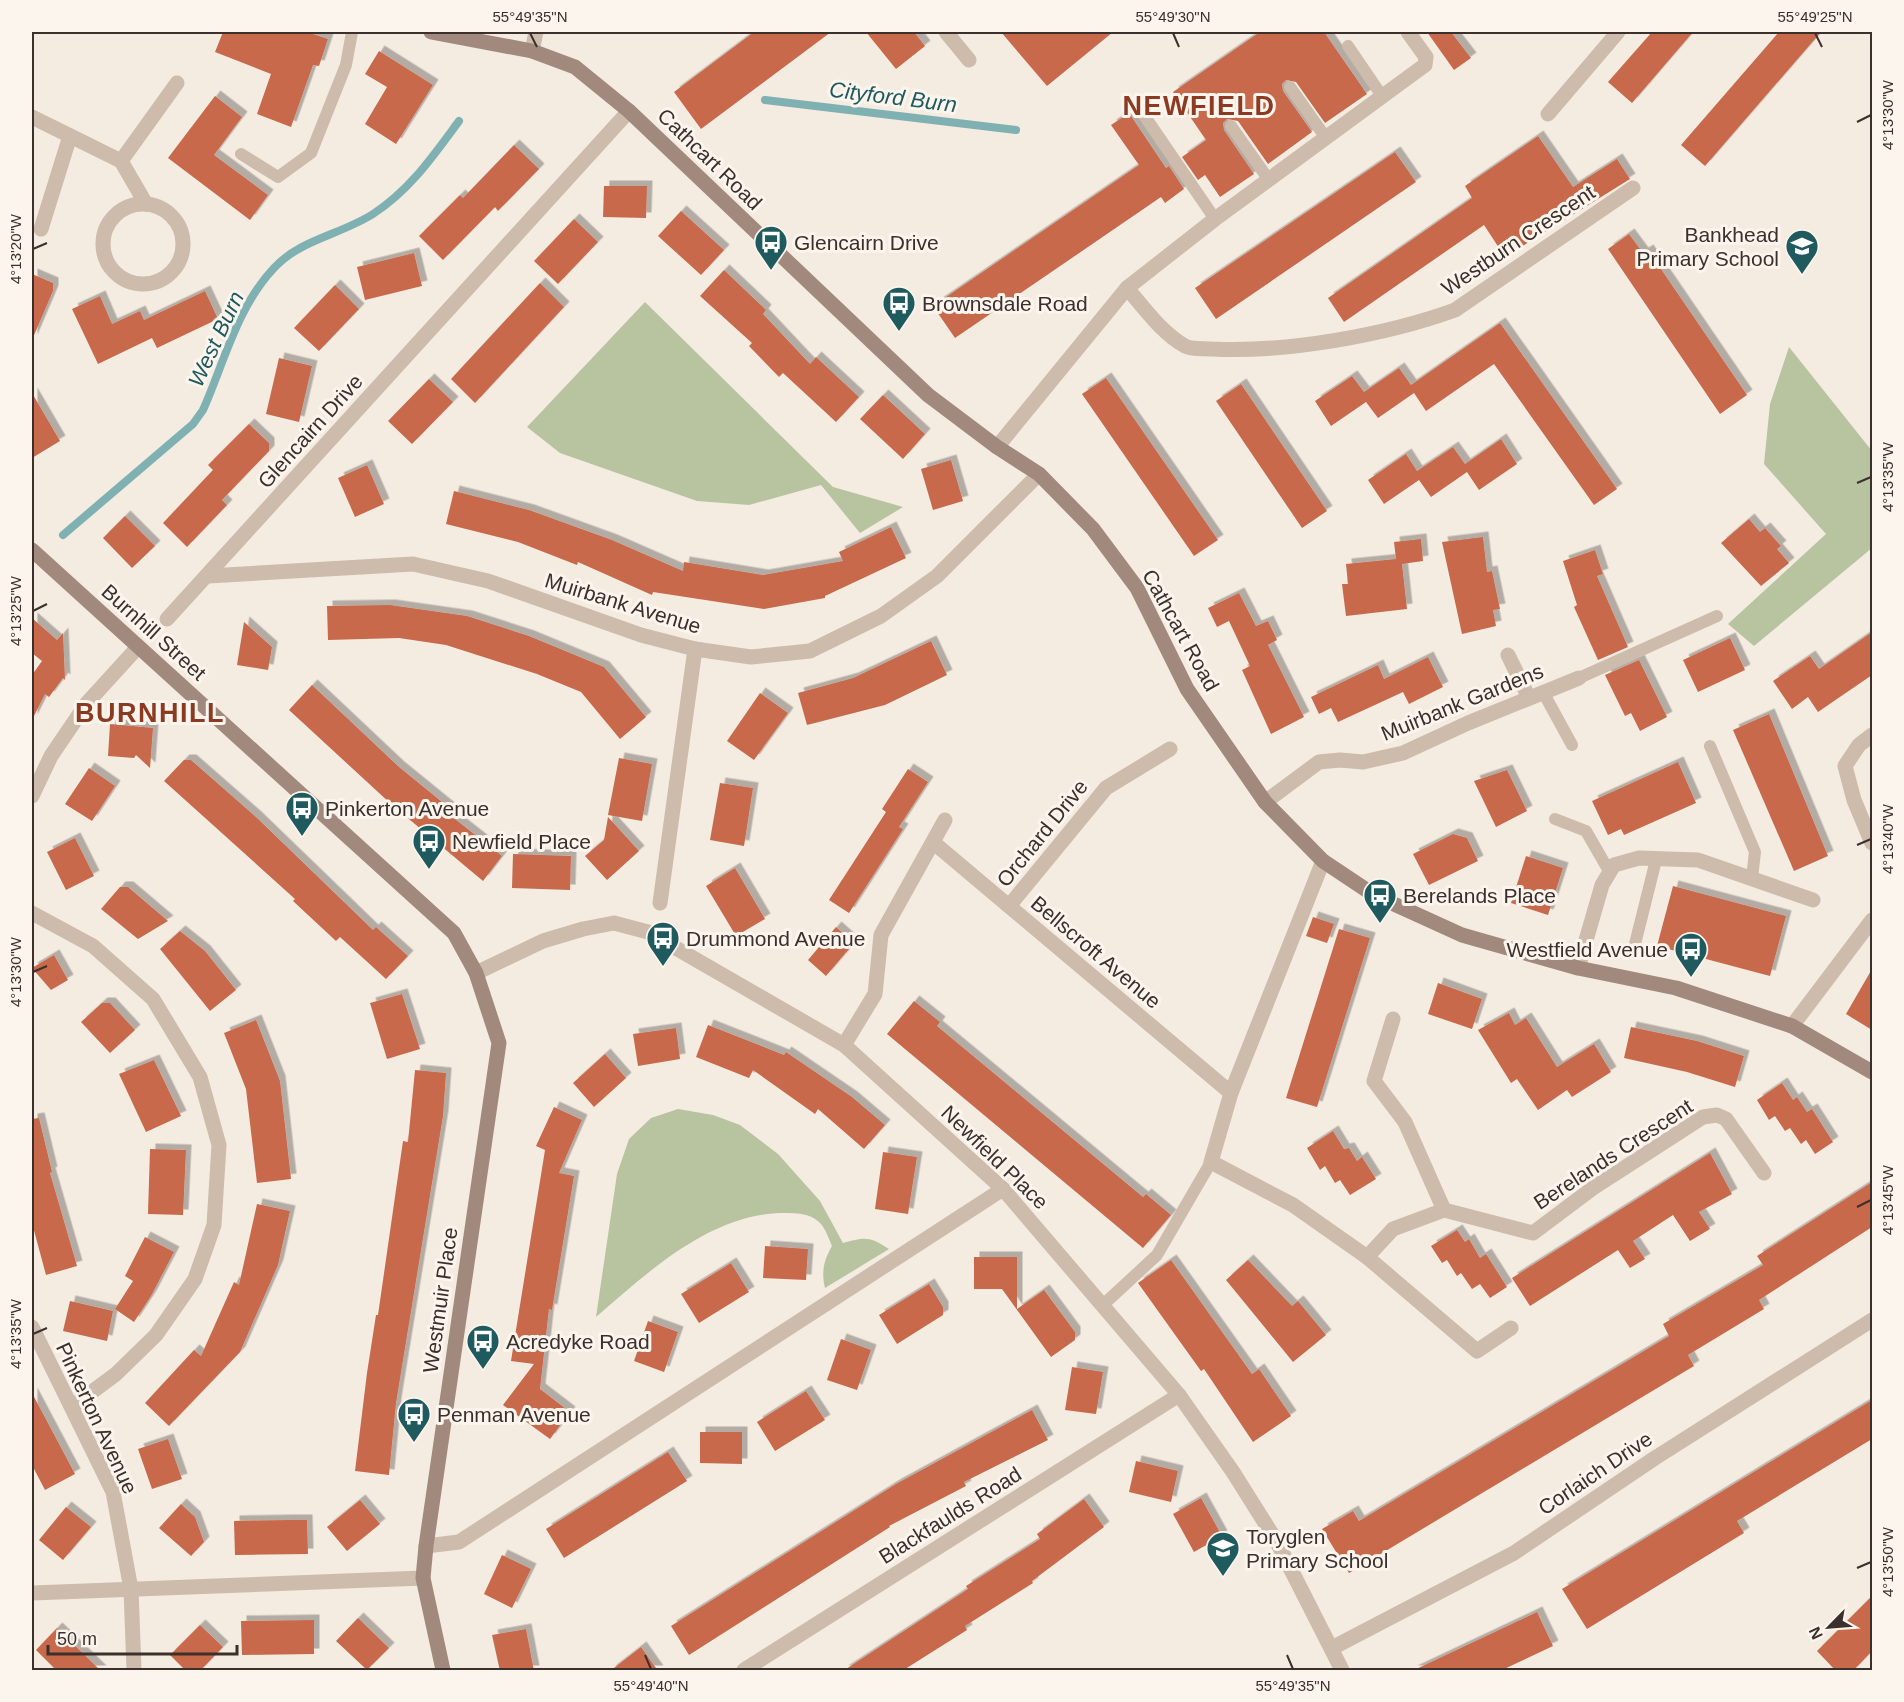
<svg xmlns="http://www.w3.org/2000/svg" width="1904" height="1702" font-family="Helvetica,sans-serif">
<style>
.green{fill:#b8c4a0}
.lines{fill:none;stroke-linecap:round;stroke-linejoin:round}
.stream{stroke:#7fb0b2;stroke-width:8}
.building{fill:#c8694b;filter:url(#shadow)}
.lane{stroke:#cdbbac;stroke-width:12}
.street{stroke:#cdbbac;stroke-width:15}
.secondary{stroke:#a18a7d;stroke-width:15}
.ticks{fill:none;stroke:#3b302b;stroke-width:2}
.labels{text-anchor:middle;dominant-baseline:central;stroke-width:6;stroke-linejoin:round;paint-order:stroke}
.street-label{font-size:21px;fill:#3b302b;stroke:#fbf5ee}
.poi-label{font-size:21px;fill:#3b302b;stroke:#fbf5ee;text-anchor:start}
.water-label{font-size:22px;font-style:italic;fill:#1f5a5e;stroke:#fbf5ee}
.district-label{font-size:27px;font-weight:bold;letter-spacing:1.5px;fill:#8c3b22;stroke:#fbf5ee}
.neatline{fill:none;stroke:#3b302b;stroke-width:2}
.ticks-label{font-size:15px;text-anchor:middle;fill:#3b302b}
</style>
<defs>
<filter id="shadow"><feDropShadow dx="5.5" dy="-5.5" stdDeviation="0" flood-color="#0004"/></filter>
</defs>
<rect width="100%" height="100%" fill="#f4ebe1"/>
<!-- green -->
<g class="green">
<polygon points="645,302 833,487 903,507 860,533 821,485 749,505 697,501 560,453 527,427"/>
<polygon points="1789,347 1872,451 1872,548 1754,646 1728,624 1826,534 1764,464 1770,404"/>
<path d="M678,1109l35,6 27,10 38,29 42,47 23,42c22,-6 26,-7 46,6l-64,39c-4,-17 -1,-28 7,-42 -3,-7 -7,-19 -13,-24 -10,-9 -22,-9 -35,-9 -73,0 -136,59 -188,104l21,-143 12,-35 22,-21z"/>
</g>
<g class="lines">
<!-- stream -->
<g class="stream">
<polyline points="765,100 1016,130"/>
<path d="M63,535l130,-111 10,-14c21,-47 34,-103 71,-142 27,-29 66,-33 99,-54 37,-24 60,-58 86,-93"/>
</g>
</g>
<!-- building -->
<g class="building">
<polygon points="223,32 307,32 328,39 319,66 313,65 291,127 257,114 271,74 215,52"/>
<polygon points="754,32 831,32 701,129 674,92"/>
<polygon points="866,32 914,32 925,46 896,69"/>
<polygon points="1001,32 1113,32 1047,86"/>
<polygon points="1260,32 1324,32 1367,94 1325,123 1296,82 1286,80 1282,84 1283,91 1312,132 1268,164 1238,121 1227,119 1223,123 1224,130 1254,174 1220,197 1205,175 1198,180 1182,157 1206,140 1173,92"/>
<polygon points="1427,32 1451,32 1471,58 1454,70"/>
<polygon points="1652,32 1693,32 1632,103 1608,82"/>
<polygon points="1779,32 1821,32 1705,166 1681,145"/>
<polygon points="379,51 433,85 396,144 365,124 387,87 365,74"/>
<polygon points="215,96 242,117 214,155 268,195 250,220 168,158"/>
<polygon points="1129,113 1166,168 1169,166 1184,189 1165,203 1161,197 955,338 933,306 1139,165 1111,125"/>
<polygon points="1538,136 1573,187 1617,159 1630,179 1505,257 1484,225 1344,322 1328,298 1472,198 1465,186"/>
<polygon points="514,145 539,169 498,211 495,207 443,260 419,236 460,195 463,198"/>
<polygon points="1395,152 1416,182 1216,319 1195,288"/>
<polygon points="604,186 647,186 646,218 603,217"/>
<polygon points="681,211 724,250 701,275 658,236"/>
<polygon points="574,219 598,242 558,284 534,261"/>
<polygon points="1629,234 1643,253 1648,250 1747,395 1720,414 1608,249"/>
<polygon points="414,253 422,286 365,300 357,267"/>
<polygon points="724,270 766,310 763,314 810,364 816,357 859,397 836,422 783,373 779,377 749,346 752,343 700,296"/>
<polygon points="32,274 53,283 53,291 32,340"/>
<polygon points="540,283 564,307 475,403 451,379"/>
<polygon points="335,285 359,309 319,351 294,328"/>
<polygon points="205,291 218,319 157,348 152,338 98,364 72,309 100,296 112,324 140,311 144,320"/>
<polygon points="1500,323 1617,489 1594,505 1494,364 1426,411 1414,393 1378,418 1366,402 1331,426 1315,401 1352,376 1364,392 1399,368 1411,385"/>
<polygon points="279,358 312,366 299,422 266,414"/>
<polygon points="1106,378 1218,540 1194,556 1082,394"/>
<polygon points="429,379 453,402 412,444 388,421"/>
<polygon points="1241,384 1327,511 1302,528 1216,401"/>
<polygon points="32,393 60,441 32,458"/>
<polygon points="883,395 925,434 903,459 860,419"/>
<polygon points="249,424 269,443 269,451 222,500 227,505 187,547 163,523 213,470 208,465"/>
<polygon points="1501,439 1517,464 1479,490 1467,472 1431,497 1419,480 1384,504 1368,480 1406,454 1417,471 1453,447 1465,464"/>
<polygon points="951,460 963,501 933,510 921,469"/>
<polygon points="367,465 384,504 355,517 338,478"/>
<polygon points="454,491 529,510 612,540 683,571 684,562 763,575 843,561 839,552 891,527 906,558 825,596 825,598 764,609 653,592 652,595 578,562 577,565 518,542 446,524"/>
<polygon points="125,516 155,546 132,568 103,538"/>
<polygon points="1749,519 1760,532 1765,528 1781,546 1777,549 1789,563 1761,586 1721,543"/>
<polygon points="1483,537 1487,572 1492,571 1500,609 1493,610 1496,626 1462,634 1442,542"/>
<polygon points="1421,539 1423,561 1402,564 1407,609 1346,616 1342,584 1348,584 1346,564 1396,559 1394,542"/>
<polygon points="1595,550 1603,574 1597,576 1628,647 1598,660 1574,607 1577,605 1563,561"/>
<polygon points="1239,593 1256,626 1268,621 1277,640 1268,645 1304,717 1271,734 1242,670 1250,666 1229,621 1217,627 1208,608"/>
<polygon points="390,605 467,616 529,636 604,667 646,717 620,739 581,692 537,674 446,645 399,638 328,640 327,606"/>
<polygon points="32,618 57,640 63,633 65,680 63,678 49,697 45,694 32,720 32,675 42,661 32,653"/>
<polygon points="244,622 272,647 268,670 237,665"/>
<polygon points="1872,632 1872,675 1818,712 1808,697 1792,709 1773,681 1810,656 1819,669"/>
<polygon points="1730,638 1745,670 1698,692 1683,660"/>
<polygon points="931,641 947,675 885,705 807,725 798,693 853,678"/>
<polygon points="1428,657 1443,687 1409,704 1403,692 1338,722 1331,708 1319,714 1311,697 1378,665 1384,679"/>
<polygon points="1639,660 1667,717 1640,731 1631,713 1625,716 1605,675"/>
<polygon points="312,685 399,767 458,815 455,819 502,856 483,881 391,804 289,710"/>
<polygon points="760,693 788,713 754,760 727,741"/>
<polygon points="1769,714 1828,856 1794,871 1733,730"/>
<polygon points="110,724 153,728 150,768 136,755 134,758 108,756"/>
<polygon points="619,758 652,764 642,821 608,815"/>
<polygon points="184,760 191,760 256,817 373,930 376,927 408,956 386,979 340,937 336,941 293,901 295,899 164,781"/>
<polygon points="1678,762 1696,803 1624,835 1621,829 1608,835 1592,801"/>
<polygon points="89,768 115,786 92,821 65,804"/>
<polygon points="908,769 928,782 899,827 903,829 849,913 829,900 886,812 882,809"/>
<polygon points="1507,770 1527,811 1496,827 1474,781"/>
<polygon points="720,783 753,788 744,846 710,840"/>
<polygon points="608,817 639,851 607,880 585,856 604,840"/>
<polygon points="1453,834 1467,838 1478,861 1429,885 1413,854"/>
<polygon points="75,838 94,876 66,890 47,852"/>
<polygon points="513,854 571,856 570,890 512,888"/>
<polygon points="1526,856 1563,868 1548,915 1511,903"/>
<polygon points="735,868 765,919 736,936 706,886"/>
<polygon points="1673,886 1786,916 1770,976 1657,946"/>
<polygon points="120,887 128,887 168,921 138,939 101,909"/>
<polygon points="1313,917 1334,924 1327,943 1306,936"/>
<polygon points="836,927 854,943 826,976 808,960"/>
<polygon points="1339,929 1370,938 1317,1107 1286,1098"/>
<polygon points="180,931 205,951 236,990 210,1011 160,949"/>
<polygon points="54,955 68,980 51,990 32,968"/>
<polygon points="1872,969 1872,1030 1846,1014"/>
<polygon points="1438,983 1482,999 1472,1029 1428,1014"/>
<polygon points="402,994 420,1049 387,1059 370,1003"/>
<polygon points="914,1001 940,1022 937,1026 1143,1197 1146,1194 1171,1215 1143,1248 887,1034"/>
<polygon points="102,1003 110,1003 135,1030 110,1053 81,1022"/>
<polygon points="1509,1013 1515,1025 1526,1018 1557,1067 1594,1044 1611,1072 1572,1097 1567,1090 1538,1110 1517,1079 1511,1083 1478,1030"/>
<polygon points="256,1020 280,1081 291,1179 257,1183 246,1089 224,1033"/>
<polygon points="708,1025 784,1055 786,1052 852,1097 885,1125 864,1149 818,1109 815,1114 753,1070 749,1078 696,1057"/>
<polygon points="1631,1027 1697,1041 1744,1056 1735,1087 1687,1072 1624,1058"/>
<polygon points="676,1028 680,1059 638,1066 633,1034"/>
<polygon points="605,1054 626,1078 594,1107 573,1083"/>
<polygon points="154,1060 181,1116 146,1132 119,1074"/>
<polygon points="415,1070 446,1073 443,1116 396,1403 389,1475 355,1471 367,1373 376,1315 378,1315 403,1141 408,1142"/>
<polygon points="1782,1083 1793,1100 1797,1097 1807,1112 1812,1109 1833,1142 1815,1154 1806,1140 1801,1144 1790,1128 1785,1131 1775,1116 1769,1120 1757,1100"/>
<polygon points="554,1107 582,1120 559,1173 574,1176 552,1310 549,1309 540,1389 570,1412 550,1439 503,1405 534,1364 511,1361 545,1150 536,1146"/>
<polygon points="39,1118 52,1172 50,1173 77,1266 46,1275 32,1223 32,1119"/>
<polygon points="1333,1131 1344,1149 1349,1148 1357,1161 1362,1157 1376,1179 1350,1195 1340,1180 1335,1183 1325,1166 1320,1170 1307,1148"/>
<polygon points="150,1149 186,1150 183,1215 148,1214"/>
<polygon points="883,1152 917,1157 908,1214 875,1209"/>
<polygon points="1710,1153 1732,1194 1699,1212 1710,1229 1690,1241 1673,1215 1633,1241 1645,1259 1630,1268 1618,1250 1530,1306 1512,1278"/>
<polygon points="1872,1182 1872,1227 1759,1300 1764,1309 1688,1355 1694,1366 1349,1573 1322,1529 1353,1511 1359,1521 1669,1336 1663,1324 1763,1265 1757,1256"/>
<polygon points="257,1204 290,1211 278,1265 240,1352 169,1426 145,1403 194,1350 201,1356 234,1282 239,1285"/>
<polygon points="1457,1230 1465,1242 1469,1239 1480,1258 1486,1254 1507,1287 1490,1298 1480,1284 1472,1289 1461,1273 1457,1276 1447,1260 1442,1263 1431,1246"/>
<polygon points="145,1237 174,1252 151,1296 134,1322 115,1309 133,1281 125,1276"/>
<polygon points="765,1246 808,1249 806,1280 763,1278"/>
<polygon points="974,1257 1017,1257 1017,1309 1044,1290 1075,1332 1075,1340 1051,1357 1002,1289 974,1289"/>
<polygon points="1171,1260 1252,1374 1259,1369 1291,1416 1253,1442 1204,1369 1201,1371 1138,1283"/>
<polygon points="1248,1260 1292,1306 1298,1301 1326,1335 1293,1362 1226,1280"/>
<polygon points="731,1263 749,1292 699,1323 681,1294"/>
<polygon points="929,1284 943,1307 943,1315 897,1344 879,1315"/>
<polygon points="70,1301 113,1311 107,1341 63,1331"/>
<polygon points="648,1321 678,1332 664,1372 634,1361"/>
<polygon points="841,1339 871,1350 857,1390 827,1380"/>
<polygon points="1072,1367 1103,1372 1096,1414 1065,1410"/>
<polygon points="806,1391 825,1420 775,1451 757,1422"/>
<polygon points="32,1393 75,1474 45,1490 32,1465"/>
<polygon points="1872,1400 1872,1439 1737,1521 1744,1533 1587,1629 1562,1589"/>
<polygon points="1032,1410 1048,1440 964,1482 966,1486 889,1526 890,1527 689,1655 671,1626 896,1484"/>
<polygon points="700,1432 742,1432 742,1464 700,1463"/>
<polygon points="168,1439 182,1479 152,1489 138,1449"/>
<polygon points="668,1452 687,1481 564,1558 546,1529"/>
<polygon points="1136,1461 1178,1471 1171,1502 1129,1492"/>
<polygon points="1201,1498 1222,1536 1194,1552 1173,1514"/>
<polygon points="1084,1499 1104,1527 1032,1581 1033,1583 965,1626 967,1630 902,1671 843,1671 968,1589 966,1586 1040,1539 1037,1534"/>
<polygon points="360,1500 380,1524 347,1551 327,1527"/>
<polygon points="181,1504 195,1517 204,1542 191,1556 159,1528"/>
<polygon points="66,1507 91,1527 63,1560 39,1540"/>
<polygon points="289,1520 307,1520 308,1554 235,1555 234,1521"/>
<polygon points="502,1555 531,1569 512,1608 484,1594"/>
<polygon points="1872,1596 1872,1651 1853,1671 1836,1671 1817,1651"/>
<polygon points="1537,1612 1553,1646 1500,1671 1412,1671"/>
<polygon points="358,1618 389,1648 367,1670 336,1641"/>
<polygon points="314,1620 314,1654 242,1655 241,1621"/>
<polygon points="200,1625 223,1647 200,1671 186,1671 170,1655"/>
<polygon points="57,1628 101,1671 57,1671 36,1650"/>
<polygon points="526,1629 534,1671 500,1671 492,1635"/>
<polygon points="641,1647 658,1671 610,1671"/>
</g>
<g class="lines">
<!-- lane -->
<g class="lane">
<polyline points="1348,46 1382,96"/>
<polyline points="1290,87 1326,138"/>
<polyline points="1137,105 1215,219"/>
<polyline points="1231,126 1269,180"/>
<polyline points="241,154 278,177 311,153 346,65 352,32"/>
<polyline points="1579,678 1717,616"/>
<polyline points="1543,692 1572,745"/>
<polyline points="1710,746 1755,852 1752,878"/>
<polyline points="1555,819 1586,831 1609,871"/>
<polyline points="1635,944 1656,860"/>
<polyline points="1104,1304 1157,1255 1211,1162"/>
</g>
<!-- street -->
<g class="street">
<polyline points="946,32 969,60"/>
<polyline points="532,51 536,32"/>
<polyline points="1548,114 1618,32"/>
<polyline points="32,117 121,161 146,204"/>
<polyline points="121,161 177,83"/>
<circle cx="143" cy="244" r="40"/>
<polyline points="41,229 70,136"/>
<path d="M1127,288c17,20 35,45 58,58 7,4 19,2 27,3 74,4 174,-14 243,-39l178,-122"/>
<polyline points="997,447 1127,288 1215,219 1425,65 1426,57 1408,32"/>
<polyline points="208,576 413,564 488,581 641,635 695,649 751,657 810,651 881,616 937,576 1039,474"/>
<polyline points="167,619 629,111"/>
<polyline points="1508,655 1529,698"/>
<polyline points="1872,735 1859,745 1845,766 1854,800 1872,843"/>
<polyline points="32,796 51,756 87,703 138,647"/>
<polyline points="1265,802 1319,762 1340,760 1363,762 1403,753 1468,723 1579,678"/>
<polyline points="934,843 1231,1093"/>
<polyline points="1323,861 1231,1093 1211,1162 1293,1205 1367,1257 1393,1229 1444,1210 1533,1233 1593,1188 1703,1117 1717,1115 1726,1119 1764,1173"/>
<polyline points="660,903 695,649"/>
<polyline points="1009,906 1106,788 1170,749"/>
<polyline points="32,913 93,946 153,999 200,1077 219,1145 214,1225 195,1279 156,1335 116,1374 73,1406"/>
<polyline points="1578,968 1602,885 1614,865 1639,858 1698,860 1813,900"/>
<polyline points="476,973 543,941 583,929 614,923 648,932 844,1045 1003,1189 1179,1395 1233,1472 1277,1542 1342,1670"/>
<polyline points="1393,1019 1374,1081 1405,1122 1444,1210"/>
<polyline points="1792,1026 1872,920"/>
<polyline points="844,1045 875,994 881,935 945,820"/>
<polyline points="1367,1257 1477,1351 1511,1328"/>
<polyline points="32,1327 113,1492 131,1589 134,1670"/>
<polyline points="426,1546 459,1542 1003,1189"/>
<polyline points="32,1593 423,1578"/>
<polyline points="1332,1648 1514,1553 1655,1458 1872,1320"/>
<polyline points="744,1670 1179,1395"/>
</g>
<!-- secondary -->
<g class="secondary">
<polyline points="431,32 532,51 575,67 629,111 928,395 997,447 1039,474 1093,529 1137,588 1187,689 1265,802 1323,861 1374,895 1462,935 1578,968 1676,988 1792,1026 1872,1072"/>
<polyline points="32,550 454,933 476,973 499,1043 426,1546 423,1578 443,1670"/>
</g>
</g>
<!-- ticks -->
<path class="ticks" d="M530,33l7,14M1173,33l6,14M1815,33l7,14M1857,122l14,-7M33,249l14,-6M1857,483l14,-6M33,611l14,-7M1857,845l14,-6M33,972l14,-6M1857,1207l14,-7M33,1334l14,-6M1857,1568l14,-6M645,1655l6,14M1287,1655l6,14"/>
<!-- icons -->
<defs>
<symbol id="bus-pin" viewBox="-11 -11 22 30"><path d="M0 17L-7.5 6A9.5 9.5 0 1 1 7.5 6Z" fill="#1f5a5e" stroke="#fbf5ee"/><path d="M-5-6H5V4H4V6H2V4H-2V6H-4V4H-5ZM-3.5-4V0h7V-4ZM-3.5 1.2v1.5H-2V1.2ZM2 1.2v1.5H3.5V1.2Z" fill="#fff"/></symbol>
<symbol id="school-pin" viewBox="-11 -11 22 30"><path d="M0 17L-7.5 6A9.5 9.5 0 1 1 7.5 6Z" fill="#1f5a5e" stroke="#fbf5ee"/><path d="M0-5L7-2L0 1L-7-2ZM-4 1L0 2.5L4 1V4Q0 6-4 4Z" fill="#fff"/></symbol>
</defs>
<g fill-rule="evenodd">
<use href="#bus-pin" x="752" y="223" width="38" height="52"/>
<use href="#school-pin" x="1783" y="227" width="38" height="52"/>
<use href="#bus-pin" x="880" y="284" width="38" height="52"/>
<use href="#bus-pin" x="283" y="789" width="38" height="52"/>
<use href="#bus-pin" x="410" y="822" width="38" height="52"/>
<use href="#bus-pin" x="1361" y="876" width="38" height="52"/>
<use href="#bus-pin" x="644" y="919" width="38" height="52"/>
<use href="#bus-pin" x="1672" y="930" width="38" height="52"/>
<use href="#bus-pin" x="464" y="1322" width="38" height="52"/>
<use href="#bus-pin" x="395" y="1395" width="38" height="52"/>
<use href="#school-pin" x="1204" y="1529" width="38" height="52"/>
</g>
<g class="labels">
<!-- street labels -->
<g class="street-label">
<text transform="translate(710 159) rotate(44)">Cathcart Road</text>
<text transform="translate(1518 240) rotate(-34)">Westburn Crescent</text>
<text transform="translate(310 431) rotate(-48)">Glencairn Drive</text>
<text transform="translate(623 603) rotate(17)">Muirbank Avenue</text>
<text transform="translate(1181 630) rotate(61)">Cathcart Road</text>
<text transform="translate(154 632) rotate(42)">Burnhill Street</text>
<text transform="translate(1462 702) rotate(-22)">Muirbank Gardens</text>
<text transform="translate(1042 833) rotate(-51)">Orchard Drive</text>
<text transform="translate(1096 952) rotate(40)">Bellscroft Avenue</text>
<text transform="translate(1613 1154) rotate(-33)">Berelands Crescent</text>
<text transform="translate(995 1157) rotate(44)">Newfield Place</text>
<text transform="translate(440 1300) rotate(-82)">Westmuir Place</text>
<text transform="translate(97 1418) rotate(65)">Pinkerton Avenue</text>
<text transform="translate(1595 1473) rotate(-34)">Corlaich Drive</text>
<text transform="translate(950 1515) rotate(-32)">Blackfaulds Road</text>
</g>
<!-- poi labels -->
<g class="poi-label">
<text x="1779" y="234" text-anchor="end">Bankhead<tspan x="1779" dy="24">Primary School</tspan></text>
<text x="794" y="242">Glencairn Drive</text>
<text x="922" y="303">Brownsdale Road</text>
<text x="325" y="808">Pinkerton Avenue</text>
<text x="452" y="841">Newfield Place</text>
<text x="1403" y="895">Berelands Place</text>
<text x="686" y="938">Drummond Avenue</text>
<text x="1668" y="949" text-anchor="end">Westfield Avenue</text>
<text x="506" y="1341">Acredyke Road</text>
<text x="437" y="1414">Penman Avenue</text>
<text x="1246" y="1536">Toryglen<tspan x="1246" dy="24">Primary School</tspan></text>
</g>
<!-- water labels -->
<g class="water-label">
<text transform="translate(893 97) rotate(7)">Cityford Burn</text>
<text transform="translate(216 339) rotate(-65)">West Burn</text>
</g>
<!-- district labels -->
<g class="district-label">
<text x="1199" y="106">NEWFIELD</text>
<text x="150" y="713">BURNHILL</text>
</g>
</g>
<!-- border -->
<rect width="1904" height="1702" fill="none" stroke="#fbf5ee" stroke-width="66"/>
<!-- north arrow -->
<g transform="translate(1829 1627) rotate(245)" stroke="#fbf5ee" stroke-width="4.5" paint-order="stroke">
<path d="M0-4.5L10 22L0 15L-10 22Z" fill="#3b302b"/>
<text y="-9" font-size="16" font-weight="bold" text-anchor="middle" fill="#3b302b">N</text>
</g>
<!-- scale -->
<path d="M48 1645v9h189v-9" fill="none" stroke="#3b302b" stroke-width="3"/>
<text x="57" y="1645" font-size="18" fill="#3b302b" stroke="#fbf5ee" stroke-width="4.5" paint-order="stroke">50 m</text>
<rect x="33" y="33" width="1838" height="1636" class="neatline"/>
<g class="ticks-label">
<text x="530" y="22">55°49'35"N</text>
<text x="1173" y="22">55°49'30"N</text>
<text x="1815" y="22">55°49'25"N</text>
<text transform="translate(1888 115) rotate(-90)" y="5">4°13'30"W</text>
<text transform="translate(16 249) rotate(-90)" y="5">4°13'20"W</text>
<text transform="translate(1888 477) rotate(-90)" y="5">4°13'35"W</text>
<text transform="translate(16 611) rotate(-90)" y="5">4°13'25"W</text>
<text transform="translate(1888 839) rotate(-90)" y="5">4°13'40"W</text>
<text transform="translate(16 972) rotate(-90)" y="5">4°13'30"W</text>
<text transform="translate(1888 1200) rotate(-90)" y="5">4°13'45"W</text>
<text transform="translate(16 1334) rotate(-90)" y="5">4°13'35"W</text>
<text transform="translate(1888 1562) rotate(-90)" y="5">4°13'50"W</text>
<text x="651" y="1691">55°49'40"N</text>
<text x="1293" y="1691">55°49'35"N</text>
</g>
</svg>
